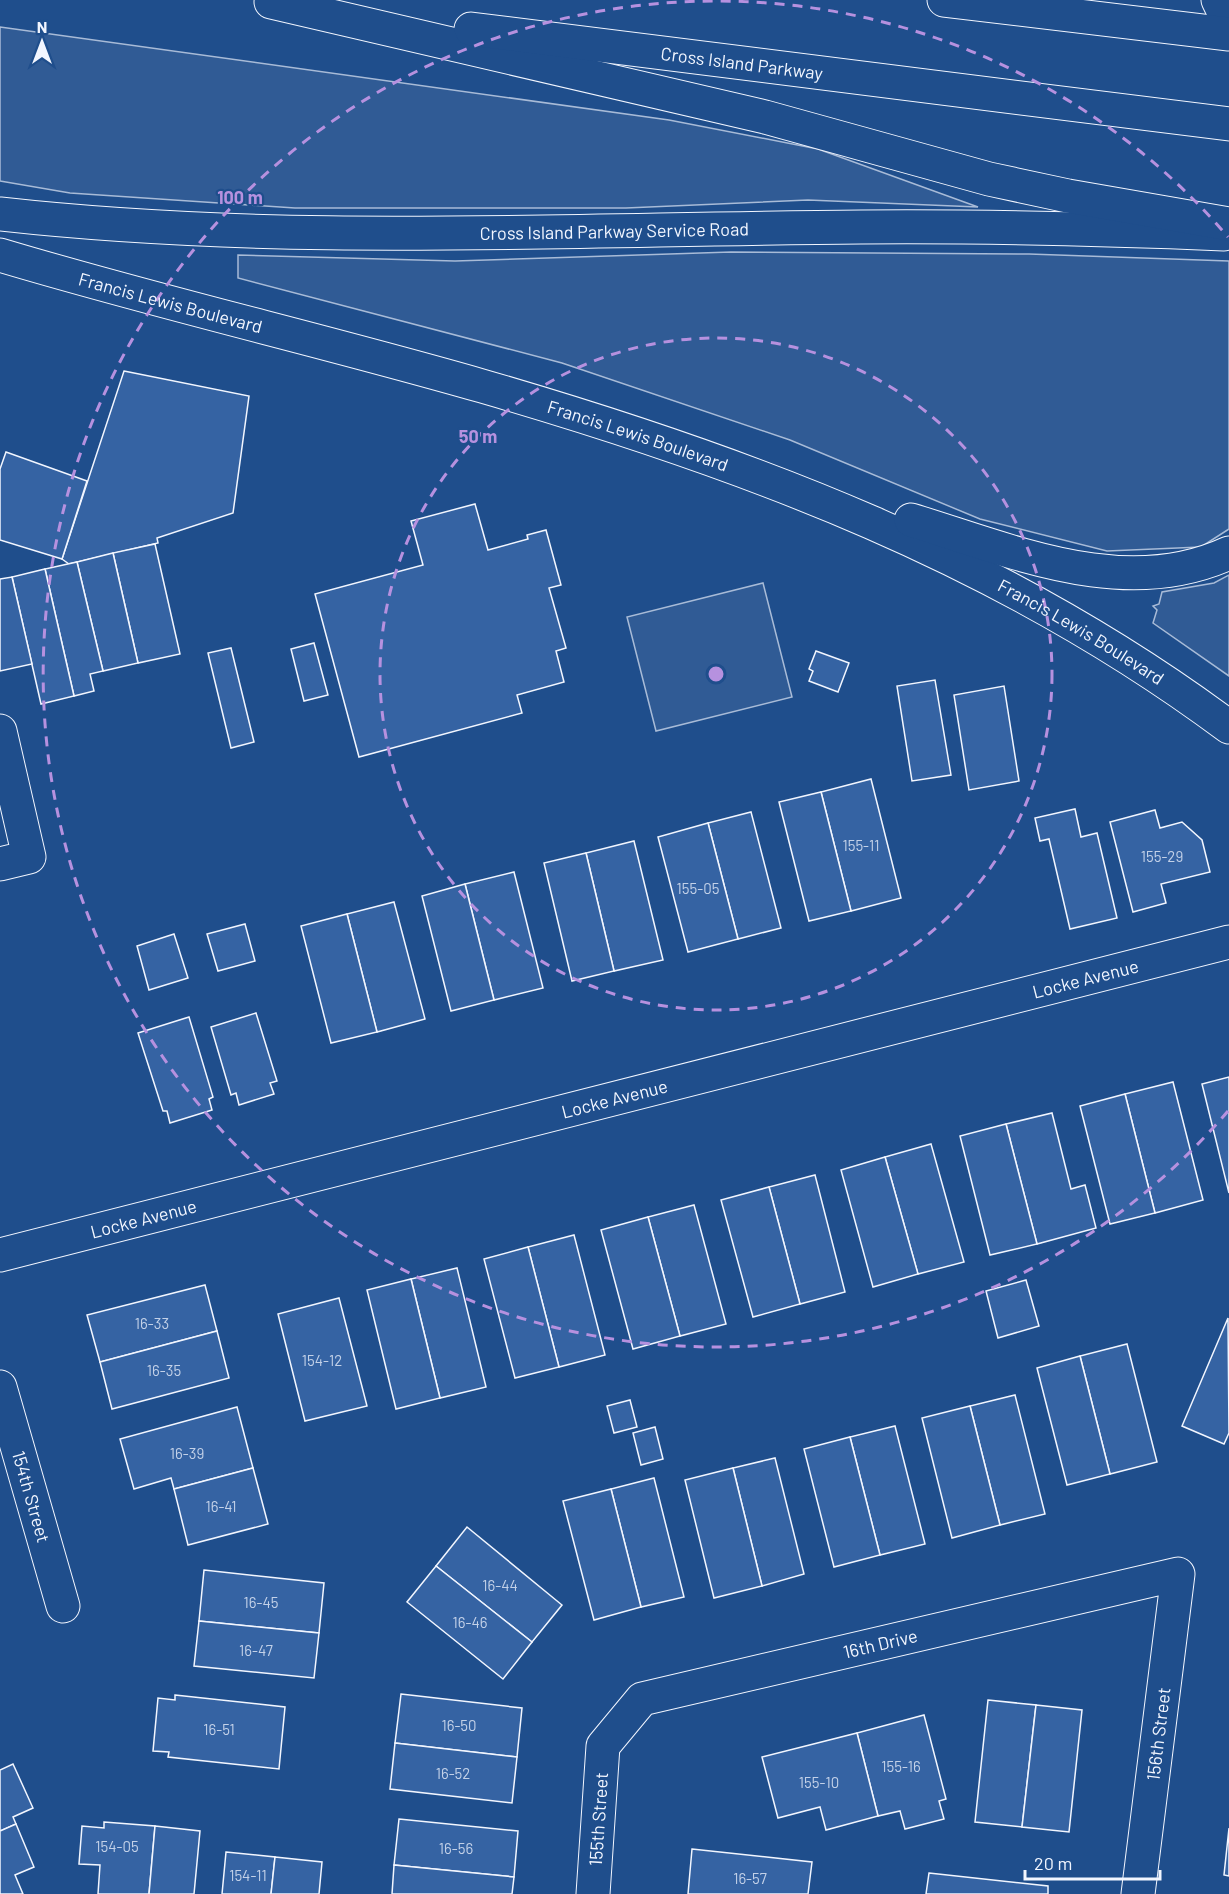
<svg xmlns="http://www.w3.org/2000/svg" width="1229" height="1894" font-family="Barlow,sans-serif">
<style>
.built{fill:#305b95;stroke:#a8bbd7;stroke-width:1.5}
.building{fill:#3563a3;stroke:#f2f6ff;stroke-width:1.5}
.lines{fill:none;stroke-linecap:round;stroke-linejoin:round}
.minor-casing{stroke:#f2f6ff;stroke-width:35}
.major-casing{stroke:#f2f6ff;stroke-width:35}
.highway-casing{stroke:#f2f6ff;stroke-width:35}
.minor{stroke:#1f4e8c;stroke-width:33}
.major{stroke:#1f4e8c;stroke-width:33}
.highway{stroke:#1f4e8c;stroke-width:33}
.ring{fill:none;stroke:#b691df;stroke-width:3;stroke-dasharray:10 8}
.labels{text-anchor:middle;dominant-baseline:central;stroke-width:4.5;stroke-linejoin:round;paint-order:stroke}
.number-label{font-size:15px;fill:#c3d1e8}
.street-label{font-size:18px;fill:#f2f6ff;stroke:#1f4e8c}
.centre{fill:#b691df;stroke:#1f4e8c;stroke-width:3}
.ring-label{font-size:18px;text-anchor:middle;font-weight:bold;fill:#b691df;stroke:#1f4e8c;stroke-width:4.5;stroke-linejoin:round;paint-order:stroke}
</style>
<rect width="100%" height="100%" fill="#1f4e8c"/>
<!-- built -->
<g class="built">
<polygon points="0,27 669,120 818,149 978,207 808,200 626,208 295,208 70,193 0,181"/>
<polygon points="731,252 1029,254 1229,261 1229,529 1201,547 1107,551 980,519 790,440 562,363 238,278 238,255 455,261"/>
<polygon points="1229,575 1229,676 1153,623 1157,610 1153,606 1159,604 1162,592 1214,583"/>
<polygon points="763,583 792,697 656,731 627,617"/>
</g>
<!-- building -->
<g class="building">
<polygon points="124,371 249,396 233,513 157,538 158,543 69,564 62,559"/>
<polygon points="6,452 87,481 62,559 0,540 0,469"/>
<polygon points="475,504 488,550 528,539 527,535 546,530 561,585 549,588 566,648 556,651 564,682 517,695 522,713 359,757 315,594 423,565 411,521"/>
<polygon points="155,544 180,654 138,663 113,553"/>
<polygon points="113,553 138,663 103,671 77,562"/>
<polygon points="77,562 103,671 90,674 94,691 74,696 45,569"/>
<polygon points="45,569 74,696 41,704 12,577"/>
<polygon points="12,577 32,664 0,671 0,579"/>
<polygon points="314,643 328,695 304,701 291,649"/>
<polygon points="231,648 254,742 231,748 208,653"/>
<polygon points="816,651 849,663 838,692 809,681 813,671 809,669"/>
<polygon points="935,680 951,775 912,781 897,686"/>
<polygon points="1004,686 1019,781 969,790 954,695"/>
<polygon points="871,779 901,898 851,911 821,792"/>
<polygon points="821,792 851,911 809,921 779,802"/>
<polygon points="1075,809 1081,837 1097,833 1117,918 1070,929 1049,839 1040,841 1035,818"/>
<polygon points="1155,810 1160,828 1182,822 1202,840 1210,872 1161,884 1166,903 1133,912 1110,822"/>
<polygon points="751,812 781,928 738,939 708,823"/>
<polygon points="708,823 738,939 688,952 658,837"/>
<polygon points="634,841 663,960 614,971 586,853"/>
<polygon points="586,853 614,971 572,981 544,863"/>
<polygon points="514,872 543,988 494,1000 465,884"/>
<polygon points="465,884 494,1000 451,1011 422,896"/>
<polygon points="394,902 425,1019 377,1032 347,914"/>
<polygon points="347,914 377,1032 331,1043 301,926"/>
<polygon points="245,924 255,961 218,971 207,934"/>
<polygon points="174,934 188,978 149,990 137,946"/>
<polygon points="256,1013 277,1081 270,1083 274,1094 239,1105 236,1093 231,1095 211,1027"/>
<polygon points="189,1017 213,1097 209,1099 212,1110 170,1123 167,1111 163,1111 138,1033"/>
<polygon points="1229,1077 1229,1193 1202,1084"/>
<polygon points="1173,1082 1203,1200 1155,1213 1125,1094"/>
<polygon points="1125,1094 1155,1213 1110,1224 1080,1106"/>
<polygon points="1052,1113 1071,1189 1085,1185 1096,1228 1037,1244 1006,1124"/>
<polygon points="1006,1124 1037,1244 990,1255 960,1136"/>
<polygon points="931,1144 964,1262 918,1274 885,1157"/>
<polygon points="885,1157 918,1274 873,1287 841,1170"/>
<polygon points="815,1175 845,1292 800,1304 769,1187"/>
<polygon points="769,1187 800,1304 753,1317 721,1200"/>
<polygon points="694,1205 726,1324 680,1336 648,1217"/>
<polygon points="648,1217 680,1336 633,1349 601,1230"/>
<polygon points="574,1235 605,1355 559,1367 528,1247"/>
<polygon points="528,1247 559,1367 515,1378 484,1259"/>
<polygon points="457,1268 486,1387 440,1398 411,1279"/>
<polygon points="411,1279 440,1398 396,1409 367,1290"/>
<polygon points="1026,1280 1039,1326 998,1338 986,1291"/>
<polygon points="205,1285 217,1331 100,1362 87,1315"/>
<polygon points="339,1298 367,1406 305,1421 278,1314"/>
<polygon points="1228,1318 1229,1433 1224,1444 1182,1426"/>
<polygon points="217,1331 229,1378 112,1409 100,1362"/>
<polygon points="1127,1344 1157,1462 1110,1474 1080,1356"/>
<polygon points="1080,1356 1110,1474 1067,1485 1037,1368"/>
<polygon points="1015,1395 1045,1514 1000,1525 970,1406"/>
<polygon points="630,1400 637,1427 614,1433 607,1406"/>
<polygon points="970,1406 1000,1525 952,1538 922,1418"/>
<polygon points="237,1407 253,1468 174,1489 171,1478 134,1489 120,1439"/>
<polygon points="895,1426 925,1544 880,1555 850,1437"/>
<polygon points="655,1427 663,1459 641,1465 633,1433"/>
<polygon points="850,1437 880,1555 834,1567 804,1449"/>
<polygon points="775,1458 804,1574 762,1586 733,1468"/>
<polygon points="253,1468 268,1524 188,1545 174,1489"/>
<polygon points="733,1468 762,1586 714,1598 685,1480"/>
<polygon points="654,1478 684,1597 641,1607 611,1489"/>
<polygon points="611,1489 641,1607 594,1620 563,1501"/>
<polygon points="467,1527 562,1605 532,1642 436,1566"/>
<polygon points="436,1566 532,1642 503,1679 407,1602"/>
<polygon points="204,1570 324,1583 319,1633 199,1621"/>
<polygon points="199,1621 319,1633 314,1678 194,1666"/>
<polygon points="401,1694 522,1708 517,1757 395,1743"/>
<polygon points="175,1695 285,1707 279,1769 168,1757 169,1752 153,1751 158,1698 175,1700"/>
<polygon points="988,1700 1036,1705 1022,1827 975,1822"/>
<polygon points="1036,1705 1082,1710 1069,1832 1022,1827"/>
<polygon points="924,1715 946,1799 939,1801 944,1819 905,1829 900,1811 878,1816 857,1733"/>
<polygon points="857,1733 878,1816 826,1830 820,1807 778,1818 762,1757"/>
<polygon points="395,1743 517,1757 512,1803 390,1789"/>
<polygon points="13,1764 33,1808 13,1817 16,1824 0,1831 0,1770"/>
<polygon points="399,1819 518,1831 514,1877 394,1865"/>
<polygon points="104,1822 155,1826 149,1894 98,1894 100,1865 79,1864 82,1826 104,1828"/>
<polygon points="16,1824 34,1867 15,1875 23,1894 0,1894 0,1831"/>
<polygon points="155,1826 200,1831 194,1894 149,1894"/>
<polygon points="1229,1828 1229,1876 1224,1875"/>
<polygon points="692,1849 812,1862 808,1894 688,1894"/>
<polygon points="226,1852 275,1857 271,1894 222,1894"/>
<polygon points="275,1857 322,1862 319,1894 271,1894"/>
<polygon points="394,1865 514,1877 512,1894 392,1894"/>
<polygon points="929,1873 1048,1886 1048,1894 926,1894"/>
</g>
<g class="lines">
<defs>
<g id="minor">
<polyline points="0,731 29,857 0,864"/>
<path id="s1" d="M0,1255l1229,-313"/>
<path id="s2" d="M0,1387l63,219"/>
<path id="s3" d="M593,1894l10,-148 39,-47 536,-125 -40,320"/>
</g>
<g id="major">
<polyline points="1218,0 1229,23"/>
<path id="s4" d="M0,214c286,32 574,15 861,13 121,-1 243,2 363,7"/>
<path id="s5" d="M0,255c160,48 322,85 482,131 269,78 520,172 747,341"/>
<path d="M911,520c102,31 214,81 318,33"/>
</g>
<g id="highway">
<polyline points="944,0 1229,34"/>
<polyline points="271,2 765,117 989,179 1068,196 1229,224"/>
<path id="s6" d="M471,29l758,95"/>
</g>
</defs>
<!-- minor casing -->
<use href="#minor" class="minor-casing"/>
<!-- major casing -->
<use href="#major" class="major-casing"/>
<!-- highway casing -->
<use href="#highway" class="highway-casing"/>
<!-- minor -->
<use href="#minor" class="minor"/>
<!-- major -->
<use href="#major" class="major"/>
<!-- highway -->
<use href="#highway" class="highway"/>
</g>
<!-- distance rings -->
<g class="ring">
<circle cx="716" cy="674" r="336"/>
<path d="M1228 1111A673 673 0 1 1 1228 237"/>
</g>
<g class="labels">
<!-- number labels -->
<g class="number-label">
<text x="861" y="845">155-11</text>
<text x="1162" y="856">155-29</text>
<text x="698" y="888">155-05</text>
<text x="152" y="1323">16-33</text>
<text x="322" y="1360">154-12</text>
<text x="164" y="1370">16-35</text>
<text x="187" y="1453">16-39</text>
<text x="221" y="1506">16-41</text>
<text x="500" y="1585">16-44</text>
<text x="261" y="1602">16-45</text>
<text x="470" y="1622">16-46</text>
<text x="256" y="1650">16-47</text>
<text x="459" y="1725">16-50</text>
<text x="219" y="1729">16-51</text>
<text x="901" y="1766">155-16</text>
<text x="453" y="1773">16-52</text>
<text x="819" y="1782">155-10</text>
<text x="117" y="1846">154-05</text>
<text x="456" y="1848">16-56</text>
<text x="248" y="1875">154-11</text>
<text x="750" y="1878">16-57</text>
</g>
<!-- street labels -->
<g class="street-label">
<text stroke="none"><textPath href="#s6" startOffset="273">Cross Island Parkway</textPath></text>
<text stroke="none"><textPath href="#s4" startOffset="615">Cross Island Parkway Service Road</textPath></text>
<text stroke="none"><textPath href="#s5" startOffset="177">Francis Lewis Boulevard</textPath></text>
<text stroke="none"><textPath href="#s5" startOffset="663">Francis Lewis Boulevard</textPath></text>
<text stroke="none"><textPath href="#s5" startOffset="1149">Francis Lewis Boulevard</textPath></text>
<text stroke="none"><textPath href="#s1" startOffset="1120">Locke Avenue</textPath></text>
<text stroke="none"><textPath href="#s1" startOffset="634">Locke Avenue</textPath></text>
<text stroke="none"><textPath href="#s1" startOffset="148">Locke Avenue</textPath></text>
<text stroke="none"><textPath href="#s2" startOffset="114">154th Street</textPath></text>
<text stroke="none"><textPath href="#s3" startOffset="454">16th Drive</textPath></text>
<text transform="translate(1158 1734) rotate(-83)">156th Street</text>
<text stroke="none"><textPath href="#s3" startOffset="75">155th Street</textPath></text>
</g>
</g>
<circle cx="716" cy="674" r="9" class="centre"/>
<g class="ring-label">
<text x="240" y="204">100 m</text>
<text x="478" y="443">50 m</text>
</g>
<!-- north arrow -->
<g transform="translate(42 42)" stroke="#1f4e8c" stroke-width="4.5" paint-order="stroke">
<path d="M0-4.5L10 22L0 15L-10 22Z" fill="#f2f6ff"/>
<text y="-9" font-size="16" font-weight="bold" text-anchor="middle" fill="#f2f6ff">N</text>
</g>
<!-- scale -->
<path d="M1025 1870v9h135v-9" fill="none" stroke="#f2f6ff" stroke-width="3"/>
<text x="1034" y="1870" font-size="18" fill="#f2f6ff" stroke="#1f4e8c" stroke-width="4.5" paint-order="stroke">20 m</text>
</svg>
